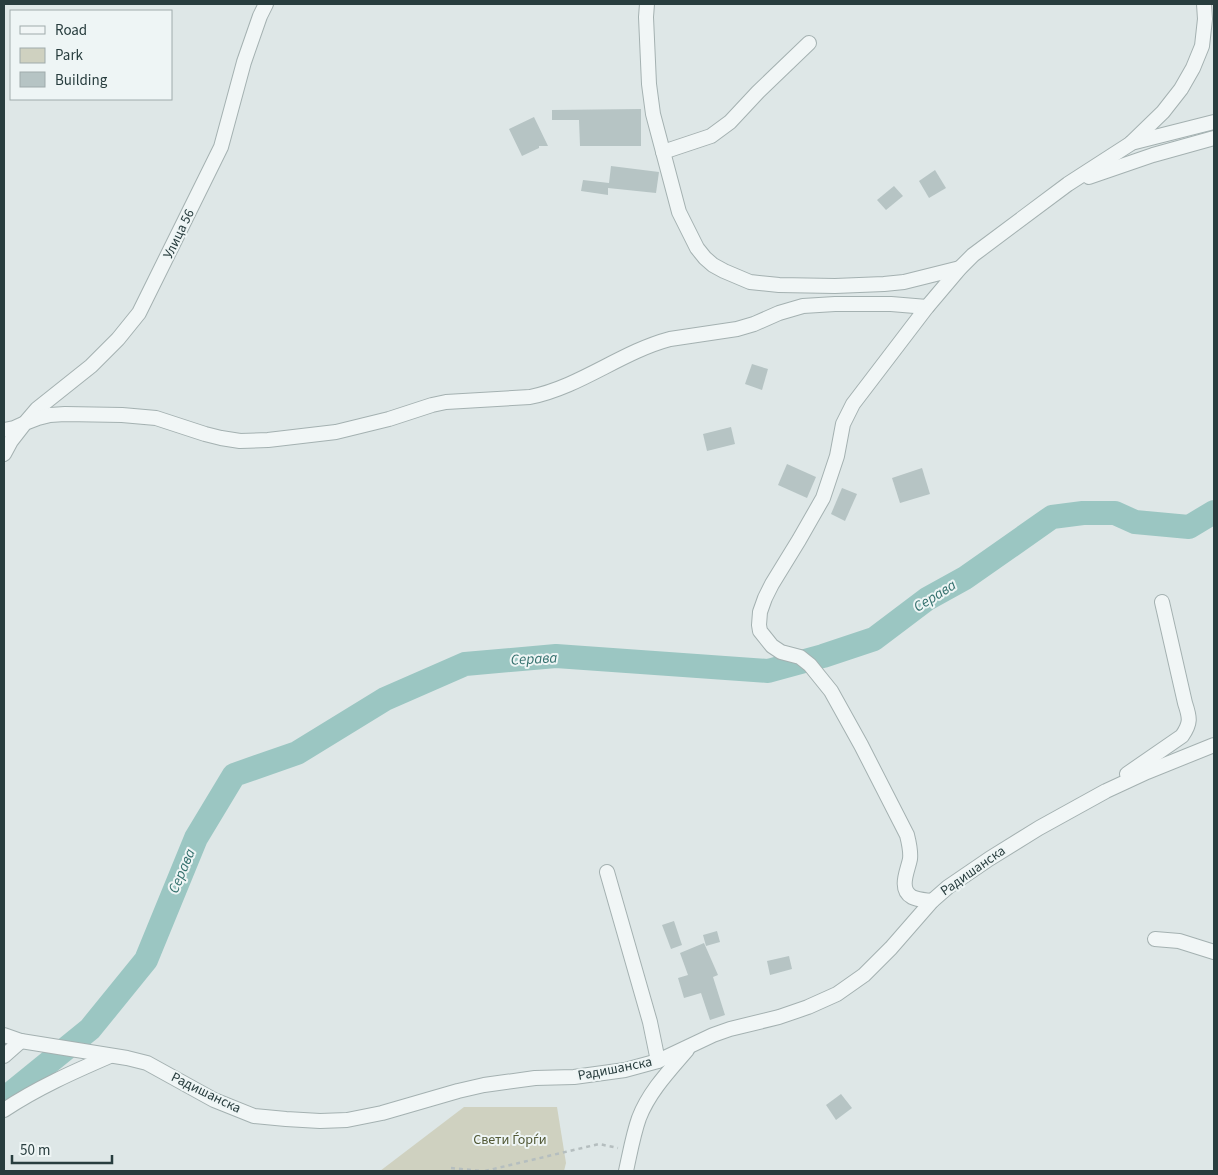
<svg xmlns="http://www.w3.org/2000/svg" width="1218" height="1175" font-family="'Source Sans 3',sans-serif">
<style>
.green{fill:#cfd1c0}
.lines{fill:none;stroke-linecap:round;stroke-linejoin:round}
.river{stroke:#9bc6c2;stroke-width:24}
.building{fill:#b6c4c4}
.minor-casing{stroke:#a4b1b1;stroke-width:16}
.path{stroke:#b5bebf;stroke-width:2.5;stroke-dasharray:4 4;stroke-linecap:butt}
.minor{stroke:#f1f6f6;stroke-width:14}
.labels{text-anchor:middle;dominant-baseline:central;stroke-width:4;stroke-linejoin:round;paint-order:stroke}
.street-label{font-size:14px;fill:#283d3e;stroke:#eef5f5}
.park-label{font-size:14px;fill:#525936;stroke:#eef5f5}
.water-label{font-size:15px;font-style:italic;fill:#34706d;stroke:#eef5f5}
</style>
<rect width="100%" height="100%" fill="#dee7e7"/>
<!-- green -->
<polygon class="green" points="464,1107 557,1107 566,1163 564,1171 380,1171"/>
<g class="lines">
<!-- river -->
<polyline class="river" points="4,1099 90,1029 146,960 196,838 234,775 297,753 385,699 465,664 556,656 768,671 823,656 874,639 927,599 965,578 1052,517 1083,513 1115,513 1135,522 1189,527 1214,512"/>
</g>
<!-- building -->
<g class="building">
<polygon points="641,109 641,146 580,146 579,120 552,120 552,110"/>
<polygon points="534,117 548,146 539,146 539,148 522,156 509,129"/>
<polygon points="611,166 659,172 656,193 608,188 608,195 581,191 583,180 609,183"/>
<polygon points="935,170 946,188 929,198 919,181"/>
<polygon points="894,186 903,196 886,210 877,200"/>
<polygon points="752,364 768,369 762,390 745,384"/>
<polygon points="731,427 735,444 707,451 703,434"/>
<polygon points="787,464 816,477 807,498 778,485"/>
<polygon points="922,468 930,494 900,503 892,478"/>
<polygon points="842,488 857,494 845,521 831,514"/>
<polygon points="674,921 682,945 671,949 662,925"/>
<polygon points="717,931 720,942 706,946 703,935"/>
<polygon points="704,943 718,975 713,977 725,1015 710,1020 701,993 684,998 678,978 688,975 680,953"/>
<polygon points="789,956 792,969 770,975 767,961"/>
<polygon points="841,1094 852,1108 836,1120 826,1105"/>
</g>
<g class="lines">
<defs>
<g id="minor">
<polyline points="647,4 646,17 649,84 653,114 679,212 697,248 705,258 713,265 724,271 750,282 779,285 835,286 884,284 904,282 960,268"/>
<polyline points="1131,143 1214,122"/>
<polyline points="663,152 711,136 730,122 758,92 809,43"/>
<polyline points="1089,177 1153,155 1214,138"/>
<polyline points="4,430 14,428 25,423 37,409 91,366 118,339 139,313 221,147 244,62 260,16 266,4"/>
<path d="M4,454l7,-13 14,-18 13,-5 12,-3 15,-1 57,1 34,3 49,16 16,4 19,3 28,-1 68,-8 53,-13 43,-14 14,-3 84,-5c50,-10 91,-45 140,-58l67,-10 17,-5 25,-11 24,-7 32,-2h56l36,3"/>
<path d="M1127,774l55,-38c9,-13 8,-18 3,-33l-23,-101"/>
<polyline points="607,872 650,1022 658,1061"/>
<path d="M932,901c-7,-1 -14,-1 -20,-4 -14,-8 -4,-27 -2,-38 1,-8 -1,-16 -3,-24l-46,-90 -30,-54 -21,-26 -10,-8 -19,-5 -9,-6 -12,-15 -1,-6 1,-13 5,-14 7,-14 27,-44 24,-42 14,-42 6,-32 10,-20 74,-97 33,-39 13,-13 95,-71 62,-40 33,-32 18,-23 12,-21 9,-22 3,-27 -1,-15"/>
<polyline points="1155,939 1179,941 1214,952"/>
<polyline points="4,1035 21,1041 127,1058 147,1063 214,1100 254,1116 286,1119 320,1121 347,1120 382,1113 458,1091 484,1085 535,1078 574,1077 625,1070 658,1061 713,1035 730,1029 779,1017 808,1007 837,994 864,975 891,948 932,901 948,887 989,859 1039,828 1106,791 1147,772 1214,745"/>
<polyline points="4,1056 21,1041"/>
<path d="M4,1110c33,-22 69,-38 106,-54"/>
<path d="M626,1171c4,-18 7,-36 13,-53 10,-26 30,-47 48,-68"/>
</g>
</defs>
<!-- minor casing -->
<use href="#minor" class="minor-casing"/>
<!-- path -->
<g class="path">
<polyline points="451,1168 481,1171"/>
<polyline points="485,1171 599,1144 618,1148"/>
</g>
<!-- minor -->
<use href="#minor" class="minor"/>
</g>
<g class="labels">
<!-- street labels -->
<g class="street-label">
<text transform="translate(179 234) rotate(-64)">Улица 56</text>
<text transform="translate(973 871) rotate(-35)">Радишанска</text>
<text transform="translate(615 1069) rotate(-11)">Радишанска</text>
<text transform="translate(206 1093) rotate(26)">Радишанска</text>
</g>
<!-- park labels -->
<g class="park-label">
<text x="510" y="1140">Свети Ѓорѓи</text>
</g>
<!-- water labels -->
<g class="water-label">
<text transform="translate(935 596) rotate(-32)">Серава</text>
<text transform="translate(534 659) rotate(-3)">Серава</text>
<text transform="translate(182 871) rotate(-67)">Серава</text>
</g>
</g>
<!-- border -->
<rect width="1218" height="1175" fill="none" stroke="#283d3e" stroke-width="10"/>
<!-- legend -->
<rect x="10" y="10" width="162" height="90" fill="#eef5f5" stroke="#9fabac"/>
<rect x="20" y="26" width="25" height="8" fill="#f1f6f6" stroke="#9fabac"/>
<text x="55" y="35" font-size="15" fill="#283d3e">Road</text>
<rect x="20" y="48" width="25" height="15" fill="#cfd1c0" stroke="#9fabac"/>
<text x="55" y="60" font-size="15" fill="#283d3e">Park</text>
<rect x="20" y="72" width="25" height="15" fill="#b6c4c4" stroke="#9fabac"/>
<text x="55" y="85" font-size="15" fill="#283d3e">Building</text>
<!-- scale -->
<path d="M12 1155v8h100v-8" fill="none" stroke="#283d3e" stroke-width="2.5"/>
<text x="20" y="1155" font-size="15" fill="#283d3e" stroke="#eef5f5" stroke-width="4" paint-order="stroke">50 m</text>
</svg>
